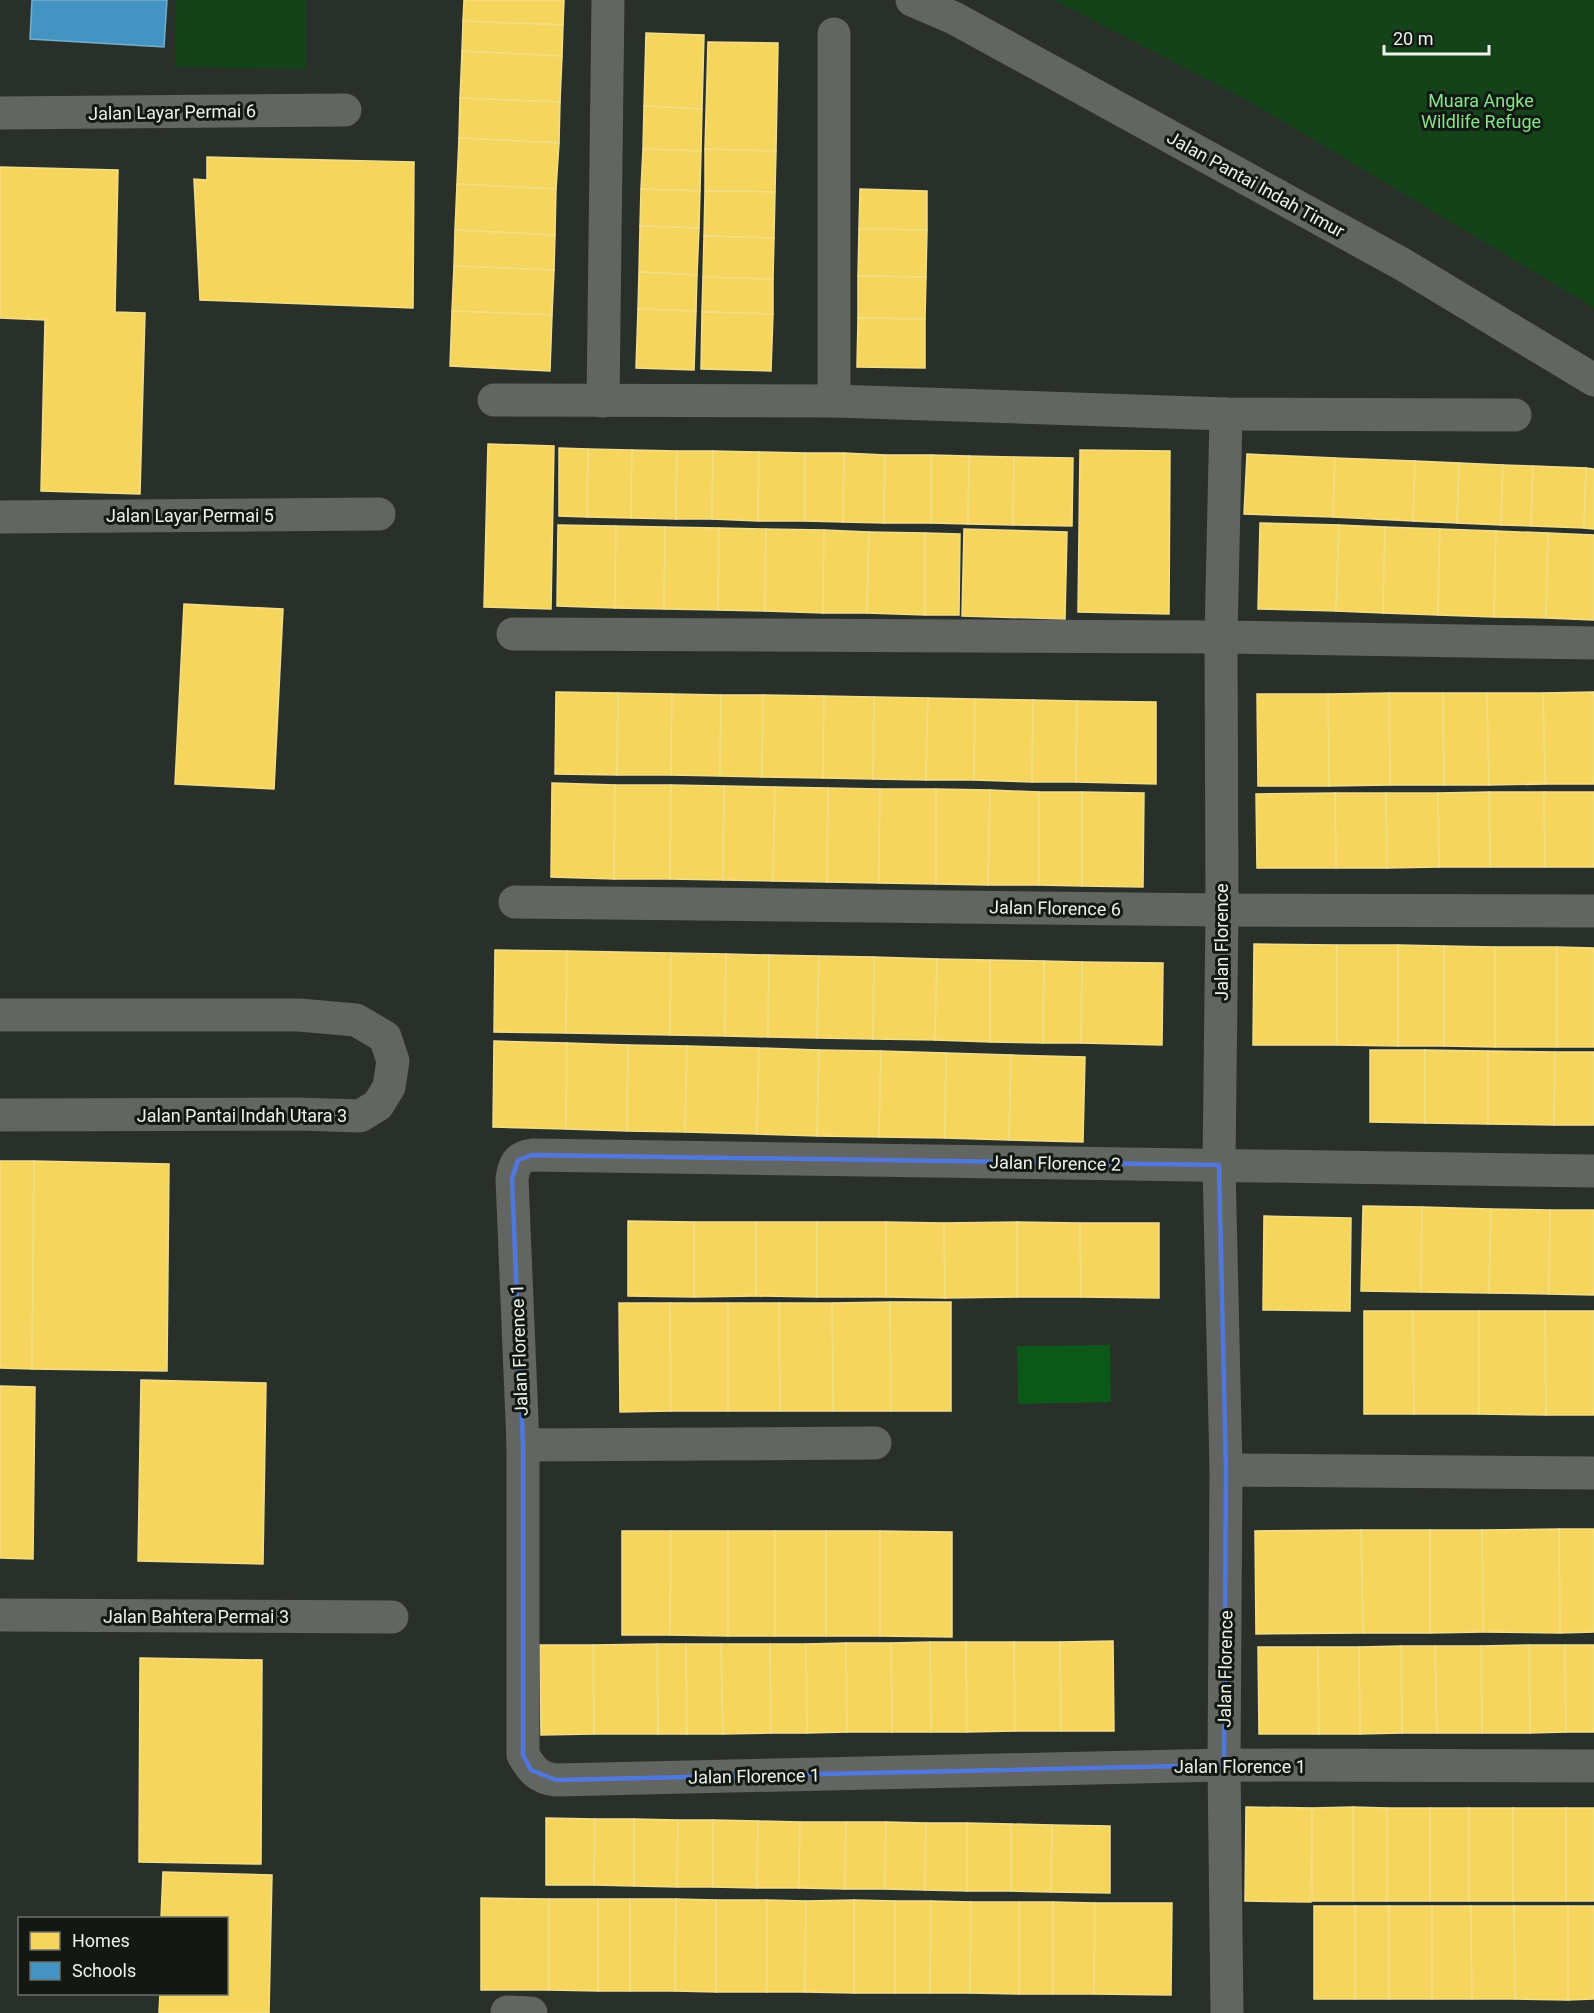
<svg xmlns="http://www.w3.org/2000/svg" width="1594" height="2013" font-family="Roboto,sans-serif">
<style>
.green{fill:#144319}
.water{fill:#0b5819}
.homes{fill:#f6d55c;stroke:#f3de87;stroke-width:1.5}
.schools{fill:#4393c3;stroke:#75b0cf;stroke-width:1.5}
.lines{fill:none;stroke-linecap:round;stroke-linejoin:round}
.minor{stroke:#626562;stroke-width:33}
.tertiary{stroke:#626562;stroke-width:33}
.marked{fill:none;stroke:#5077dd;stroke-width:4.5;stroke-linejoin:round}
.labels{text-anchor:middle;dominant-baseline:central;stroke-width:6;stroke-linejoin:round;paint-order:stroke}
.park-label{font-size:18px;fill:#85e589;stroke:#131813}
.street-label{font-size:18px;fill:#ebf3eb;stroke:#131813}
</style>
<rect width="100%" height="100%" fill="#292f29"/>
<!-- green -->
<g class="green">
<polygon points="176,0 306,0 306,69 175,67"/>
<polygon points="1054,0 1594,0 1594,308 1247,100"/>
</g>
<!-- water -->
<polygon class="water" points="1110,1345 1111,1402 1018,1404 1017,1346"/>
<!-- homes -->
<g class="homes">
<polygon points="464,0 564,0 563,25 463,21"/>
<polygon points="463,21 563,25 562,56 462,51"/>
<polygon points="646,33 704,35 702,109 644,106"/>
<polygon points="708,42 778,43 776,151 705,149"/>
<polygon points="462,51 562,56 560,102 460,98"/>
<polygon points="460,98 560,102 559,143 459,138"/>
<polygon points="644,106 702,109 701,151 643,149"/>
<polygon points="459,138 559,143 556,189 457,184"/>
<polygon points="643,149 701,151 700,191 641,189"/>
<polygon points="705,149 776,151 775,192 705,191"/>
<polygon points="207,157 414,162 413,308 200,300 194,179 207,180"/>
<polygon points="0,167 118,170 115,312 145,313 140,494 41,491 45,320 0,318"/>
<polygon points="457,184 556,189 555,235 455,230"/>
<polygon points="641,189 700,191 699,228 640,226"/>
<polygon points="860,189 927,191 927,230 859,229"/>
<polygon points="705,191 775,192 774,238 704,236"/>
<polygon points="640,226 699,228 697,275 639,272"/>
<polygon points="859,229 927,230 926,277 858,276"/>
<polygon points="455,230 555,235 554,270 454,266"/>
<polygon points="704,236 774,238 773,279 703,277"/>
<polygon points="454,266 554,270 552,315 452,311"/>
<polygon points="639,272 697,275 696,311 638,309"/>
<polygon points="858,276 926,277 925,319 858,318"/>
<polygon points="703,277 773,279 773,314 702,312"/>
<polygon points="638,309 696,311 694,370 636,368"/>
<polygon points="452,311 552,315 550,371 450,366"/>
<polygon points="702,312 773,314 771,371 701,369"/>
<polygon points="858,318 925,319 925,368 857,367"/>
<polygon points="488,444 554,446 551,609 484,607"/>
<polygon points="559,448 588,449 587,517 559,516"/>
<polygon points="588,449 632,450 631,518 587,517"/>
<polygon points="632,450 677,451 676,519 631,518"/>
<polygon points="1080,450 1170,451 1169,614 1078,612"/>
<polygon points="677,451 713,451 712,519 676,519"/>
<polygon points="713,451 759,452 758,521 712,519"/>
<polygon points="759,452 805,453 805,521 758,521"/>
<polygon points="805,453 844,453 843,522 805,521"/>
<polygon points="844,453 885,455 884,523 843,522"/>
<polygon points="1247,454 1335,458 1333,517 1244,514"/>
<polygon points="885,455 931,455 931,523 884,523"/>
<polygon points="931,455 969,456 968,524 931,523"/>
<polygon points="969,456 1014,457 1013,525 968,524"/>
<polygon points="1014,457 1073,458 1072,526 1013,525"/>
<polygon points="1335,458 1415,461 1413,521 1333,517"/>
<polygon points="1415,461 1459,463 1457,523 1413,521"/>
<polygon points="1459,463 1503,465 1501,525 1457,523"/>
<polygon points="1503,465 1533,466 1531,526 1501,525"/>
<polygon points="1533,466 1586,468 1584,528 1531,526"/>
<polygon points="1586,468 1594,469 1594,529 1584,528"/>
<polygon points="1260,523 1339,525 1336,611 1258,609"/>
<polygon points="558,525 616,526 615,608 557,606"/>
<polygon points="1339,525 1385,527 1383,613 1336,611"/>
<polygon points="616,526 665,527 664,609 615,608"/>
<polygon points="665,527 719,528 718,610 664,609"/>
<polygon points="1385,527 1440,529 1438,615 1383,613"/>
<polygon points="719,528 766,529 765,611 718,610"/>
<polygon points="766,529 824,530 823,613 765,611"/>
<polygon points="964,529 1067,532 1065,619 962,616"/>
<polygon points="1440,529 1496,531 1494,617 1438,615"/>
<polygon points="824,530 869,532 867,613 823,613"/>
<polygon points="1496,531 1548,533 1546,618 1494,617"/>
<polygon points="869,532 925,533 925,615 867,613"/>
<polygon points="925,533 960,534 959,615 925,615"/>
<polygon points="1548,533 1594,535 1594,620 1546,618"/>
<polygon points="184,604 283,609 274,789 175,784"/>
<polygon points="556,692 618,693 617,775 555,774"/>
<polygon points="1594,692 1594,784 1545,784 1543,693"/>
<polygon points="618,693 672,694 671,775 617,775"/>
<polygon points="1389,693 1443,693 1444,785 1390,785"/>
<polygon points="1389,693 1390,785 1329,786 1328,694"/>
<polygon points="1443,693 1487,693 1489,785 1444,785"/>
<polygon points="1487,693 1543,693 1545,784 1489,785"/>
<polygon points="672,694 721,695 720,776 671,775"/>
<polygon points="1257,694 1328,694 1329,786 1258,786"/>
<polygon points="721,695 763,695 762,777 720,776"/>
<polygon points="763,695 824,696 823,778 762,777"/>
<polygon points="824,696 874,697 873,779 823,778"/>
<polygon points="874,697 928,698 926,780 873,779"/>
<polygon points="928,698 975,699 974,780 926,780"/>
<polygon points="975,699 1033,700 1032,782 974,780"/>
<polygon points="1033,700 1077,701 1076,782 1032,782"/>
<polygon points="1077,701 1156,702 1156,784 1076,782"/>
<polygon points="552,783 615,785 614,879 551,877"/>
<polygon points="615,785 671,785 670,879 614,879"/>
<polygon points="671,785 724,786 723,880 670,879"/>
<polygon points="724,786 775,787 773,881 723,880"/>
<polygon points="775,787 828,788 827,882 773,881"/>
<polygon points="828,788 880,789 879,883 827,882"/>
<polygon points="880,789 936,789 936,884 879,883"/>
<polygon points="936,789 990,790 988,885 936,884"/>
<polygon points="990,790 1039,792 1039,885 988,885"/>
<polygon points="1039,792 1082,792 1082,886 1039,885"/>
<polygon points="1082,792 1144,793 1143,887 1082,886"/>
<polygon points="1489,792 1544,792 1545,867 1490,867"/>
<polygon points="1489,792 1490,867 1439,867 1438,793"/>
<polygon points="1544,792 1594,792 1594,867 1545,867"/>
<polygon points="1335,793 1386,793 1387,868 1336,868"/>
<polygon points="1335,793 1336,868 1257,868 1256,794"/>
<polygon points="1386,793 1438,793 1439,867 1387,868"/>
<polygon points="1254,944 1337,945 1337,1045 1253,1045"/>
<polygon points="1337,945 1398,945 1398,1046 1337,1045"/>
<polygon points="1398,945 1444,946 1444,1046 1398,1046"/>
<polygon points="1444,946 1495,947 1495,1047 1444,1046"/>
<rect x="1495" y="947" width="62" height="100"/>
<polygon points="1557,947 1594,948 1594,1047 1557,1047"/>
<polygon points="495,950 567,951 566,1033 494,1032"/>
<polygon points="567,951 671,953 670,1035 566,1033"/>
<polygon points="671,953 726,954 725,1036 670,1035"/>
<polygon points="726,954 769,955 768,1037 725,1036"/>
<polygon points="769,955 819,956 817,1038 768,1037"/>
<polygon points="819,956 874,957 873,1039 817,1038"/>
<polygon points="874,957 937,959 935,1040 873,1039"/>
<polygon points="937,959 990,960 990,1042 935,1040"/>
<polygon points="990,960 1044,961 1043,1043 990,1042"/>
<polygon points="1044,961 1082,962 1081,1043 1043,1043"/>
<polygon points="1082,962 1163,963 1162,1045 1081,1043"/>
<polygon points="494,1041 567,1043 566,1129 493,1127"/>
<polygon points="567,1043 628,1045 627,1131 566,1129"/>
<polygon points="628,1045 687,1046 685,1132 627,1131"/>
<polygon points="687,1046 759,1048 757,1134 685,1132"/>
<polygon points="759,1048 819,1050 817,1136 757,1134"/>
<polygon points="819,1050 881,1051 879,1137 817,1136"/>
<polygon points="1370,1050 1425,1050 1425,1123 1370,1122"/>
<polygon points="1425,1050 1488,1051 1488,1124 1425,1123"/>
<polygon points="881,1051 946,1053 945,1138 879,1137"/>
<polygon points="1488,1051 1555,1052 1554,1125 1488,1124"/>
<polygon points="1555,1052 1594,1052 1594,1125 1554,1125"/>
<polygon points="946,1053 1011,1055 1009,1140 945,1138"/>
<polygon points="1011,1055 1085,1057 1083,1142 1009,1140"/>
<polygon points="0,1161 34,1161 32,1369 0,1368"/>
<polygon points="34,1161 169,1164 167,1371 32,1369"/>
<polygon points="1363,1206 1422,1207 1421,1292 1361,1291"/>
<polygon points="1422,1207 1491,1209 1489,1293 1421,1292"/>
<polygon points="1491,1209 1550,1210 1549,1294 1489,1293"/>
<polygon points="1550,1210 1594,1210 1594,1295 1549,1294"/>
<polygon points="1264,1216 1351,1218 1350,1311 1263,1310"/>
<polygon points="628,1221 694,1222 694,1297 628,1296"/>
<polygon points="694,1222 756,1222 756,1296 694,1297"/>
<polygon points="756,1222 817,1222 817,1297 756,1296"/>
<rect x="817" y="1222" width="69" height="75"/>
<polygon points="886,1222 944,1223 945,1298 886,1297"/>
<polygon points="1017,1222 1080,1223 1081,1297 1017,1297"/>
<polygon points="1017,1222 1017,1297 945,1298 944,1223"/>
<polygon points="1080,1223 1159,1223 1159,1298 1081,1297"/>
<polygon points="890,1302 891,1411 833,1411 832,1303"/>
<polygon points="890,1302 951,1302 951,1411 891,1411"/>
<polygon points="619,1303 670,1303 671,1411 620,1412"/>
<polygon points="670,1303 728,1303 728,1411 671,1411"/>
<polygon points="728,1303 779,1303 780,1411 728,1411"/>
<polygon points="779,1303 832,1303 833,1411 780,1411"/>
<polygon points="1364,1311 1413,1311 1414,1414 1364,1414"/>
<polygon points="1413,1311 1479,1311 1479,1414 1414,1414"/>
<polygon points="1479,1311 1545,1311 1546,1415 1479,1414"/>
<polygon points="1545,1311 1594,1311 1594,1415 1546,1415"/>
<polygon points="141,1380 266,1383 263,1564 138,1561"/>
<polygon points="0,1386 35,1387 33,1559 0,1558"/>
<polygon points="1559,1529 1594,1529 1594,1632 1560,1633"/>
<polygon points="1559,1529 1560,1633 1483,1632 1482,1530"/>
<polygon points="1361,1530 1430,1530 1430,1633 1363,1633"/>
<polygon points="1361,1530 1363,1633 1256,1634 1255,1531"/>
<polygon points="1430,1530 1482,1530 1483,1632 1430,1633"/>
<polygon points="622,1531 671,1531 670,1635 622,1635"/>
<polygon points="671,1531 728,1531 728,1636 670,1635"/>
<rect x="728" y="1531" width="47" height="105"/>
<rect x="775" y="1531" width="51" height="105"/>
<rect x="826" y="1531" width="54" height="105"/>
<polygon points="880,1531 952,1532 952,1637 880,1636"/>
<polygon points="1113,1641 1114,1731 1061,1731 1060,1642"/>
<polygon points="930,1642 966,1642 967,1732 931,1732"/>
<polygon points="930,1642 931,1732 892,1732 891,1643"/>
<polygon points="966,1642 1014,1642 1015,1731 967,1732"/>
<polygon points="1014,1642 1060,1642 1061,1731 1015,1731"/>
<polygon points="846,1643 891,1643 892,1732 847,1732"/>
<polygon points="846,1643 847,1732 807,1733 806,1644"/>
<polygon points="657,1644 686,1644 687,1734 658,1734"/>
<polygon points="657,1644 658,1734 594,1734 593,1645"/>
<polygon points="686,1644 721,1644 723,1734 687,1734"/>
<polygon points="721,1644 770,1644 771,1733 723,1734"/>
<polygon points="770,1644 806,1644 807,1733 771,1733"/>
<polygon points="540,1645 593,1645 594,1734 541,1735"/>
<polygon points="1529,1645 1565,1645 1566,1732 1530,1733"/>
<polygon points="1529,1645 1530,1733 1482,1733 1481,1646"/>
<polygon points="1565,1645 1594,1645 1594,1732 1566,1732"/>
<polygon points="1401,1646 1435,1646 1437,1733 1402,1733"/>
<polygon points="1401,1646 1402,1733 1360,1734 1359,1647"/>
<polygon points="1435,1646 1481,1646 1482,1733 1437,1733"/>
<polygon points="1258,1647 1318,1647 1319,1734 1259,1734"/>
<polygon points="1318,1647 1359,1647 1360,1734 1319,1734"/>
<polygon points="140,1658 262,1660 261,1864 139,1862"/>
<polygon points="1246,1807 1312,1808 1311,1902 1245,1901"/>
<polygon points="1353,1807 1387,1808 1387,1901 1353,1901"/>
<polygon points="1353,1807 1353,1901 1312,1901 1312,1808"/>
<rect x="1387" y="1808" width="43" height="93"/>
<rect x="1430" y="1808" width="39" height="93"/>
<rect x="1469" y="1808" width="44" height="93"/>
<rect x="1513" y="1808" width="53" height="93"/>
<rect x="1566" y="1808" width="28" height="93"/>
<polygon points="546,1818 595,1819 594,1885 546,1885"/>
<polygon points="595,1819 634,1819 634,1886 594,1885"/>
<polygon points="634,1819 678,1820 677,1887 634,1886"/>
<polygon points="678,1820 713,1820 713,1887 677,1887"/>
<polygon points="713,1820 758,1821 757,1888 713,1887"/>
<polygon points="758,1821 800,1822 799,1888 757,1888"/>
<polygon points="800,1822 846,1822 845,1889 799,1888"/>
<polygon points="846,1822 886,1822 885,1889 845,1889"/>
<polygon points="886,1822 926,1823 925,1890 885,1889"/>
<polygon points="926,1823 967,1823 967,1891 925,1890"/>
<polygon points="967,1823 1011,1824 1011,1891 967,1891"/>
<polygon points="1011,1824 1052,1825 1051,1892 1011,1891"/>
<polygon points="1052,1825 1110,1826 1110,1893 1051,1892"/>
<polygon points="163,1872 272,1875 269,2013 159,2013 160,1994 226,1994 226,1918 161,1918"/>
<polygon points="481,1898 549,1899 549,1990 481,1990"/>
<polygon points="549,1899 598,1899 598,1991 549,1990"/>
<rect x="598" y="1899" width="32" height="92"/>
<polygon points="630,1899 676,1899 675,1991 630,1991"/>
<polygon points="676,1899 716,1900 716,1992 675,1991"/>
<rect x="716" y="1900" width="51" height="92"/>
<polygon points="767,1900 806,1901 805,1992 767,1992"/>
<polygon points="854,1900 895,1901 895,1993 854,1993"/>
<polygon points="854,1900 854,1993 805,1992 806,1901"/>
<polygon points="895,1901 931,1901 930,1993 895,1993"/>
<polygon points="931,1901 971,1902 970,1993 930,1993"/>
<polygon points="971,1902 1019,1902 1019,1994 970,1993"/>
<rect x="1019" y="1902" width="34" height="92"/>
<polygon points="1053,1902 1095,1903 1094,1994 1053,1994"/>
<polygon points="1095,1903 1172,1903 1171,1995 1094,1994"/>
<rect x="1314" y="1906" width="41" height="93"/>
<rect x="1355" y="1906" width="34" height="93"/>
<rect x="1389" y="1906" width="43" height="93"/>
<polygon points="1432,1906 1471,1906 1472,1999 1432,1999"/>
<polygon points="1471,1906 1514,1906 1515,1999 1472,1999"/>
<polygon points="1514,1906 1568,1906 1568,2000 1515,1999"/>
<polygon points="1568,1906 1594,1906 1594,1999 1568,2000"/>
</g>
<!-- schools -->
<polygon class="schools" points="32,0 167,0 164,47 30,39"/>
<g class="lines">
<!-- minor -->
<g class="minor">
<polyline points="0,113 345,110"/>
<polyline points="494,400 834,401 1226,414 1515,415"/>
<polyline points="603,401 608,0"/>
<polyline points="834,401 834,34"/>
<polyline points="1226,414 1221,637 1222,910 1219,1165 1226,1470 1224,1765 1227,2013"/>
<polyline points="0,517 379,514"/>
<polyline points="513,634 1221,637 1594,643"/>
<polyline points="515,902 1222,910 1594,911"/>
<polyline points="0,1015 299,1015 356,1020 385,1037 393,1061 389,1087 378,1105 360,1116 297,1114 0,1115"/>
<path d="M1594,1171l-1062,-16c-15,2 -18,10 -20,24l11,266v310c9,15 15,23 33,25l668,-15 370,1"/>
<polyline points="523,1445 875,1443"/>
<polyline points="1226,1470 1594,1473"/>
<polyline points="0,1615 392,1617"/>
<polyline points="507,2012 531,2013"/>
</g>
<!-- tertiary -->
<polyline class="tertiary" points="912,0 954,18 1402,264 1594,380"/>
</g>
<!-- marked area -->
<path class="marked" d="M532,1155l687,10 7,305 -2,295 -668,15 -25,-10 -8,-15v-310l-11,-266 6,-19z"/>
<g class="labels">
<!-- park labels -->
<g class="park-label">
<text x="1481" y="100">Muara Angke<tspan x="1481" dy="21">Wildlife Refuge</tspan></text>
</g>
<!-- street labels -->
<g class="street-label">
<text transform="translate(172 112) rotate(-1)">Jalan Layar Permai 6</text>
<text transform="translate(1256 184) rotate(29)">Jalan Pantai Indah Timur</text>
<text x="190" y="515">Jalan Layar Permai 5</text>
<text transform="translate(1055 908) rotate(1)">Jalan Florence 6</text>
<text transform="translate(1221 942) rotate(-90)">Jalan Florence</text>
<text x="242" y="1115">Jalan Pantai Indah Utara 3</text>
<text transform="translate(1055 1163) rotate(1)">Jalan Florence 2</text>
<text transform="translate(519 1350) rotate(-92)">Jalan Florence 1</text>
<text x="196" y="1616">Jalan Bahtera Permai 3</text>
<text transform="translate(1225 1669) rotate(-89)">Jalan Florence</text>
<text x="1240" y="1766">Jalan Florence 1</text>
<text transform="translate(754 1776) rotate(-1)">Jalan Florence 1</text>
</g>
</g>
<!-- legend -->
<rect x="18" y="1917" width="210" height="78" fill="#131813" stroke="#697069" stroke-width="1.5"/>
<rect x="30" y="1932" width="30" height="18" fill="#f6d55c" stroke="#697069" stroke-width="1.5"/>
<text x="72" y="1947" font-size="18" fill="#ebf3eb">Homes</text>
<rect x="30" y="1962" width="30" height="18" fill="#4393c3" stroke="#697069" stroke-width="1.5"/>
<text x="72" y="1977" font-size="18" fill="#ebf3eb">Schools</text>
<!-- scale -->
<path d="M1384 45v9h105v-9" fill="none" stroke="#ebf3eb" stroke-width="3"/>
<text x="1393" y="45" font-size="18" fill="#ebf3eb" stroke="#131813" stroke-width="4.5" paint-order="stroke">20 m</text>
</svg>
